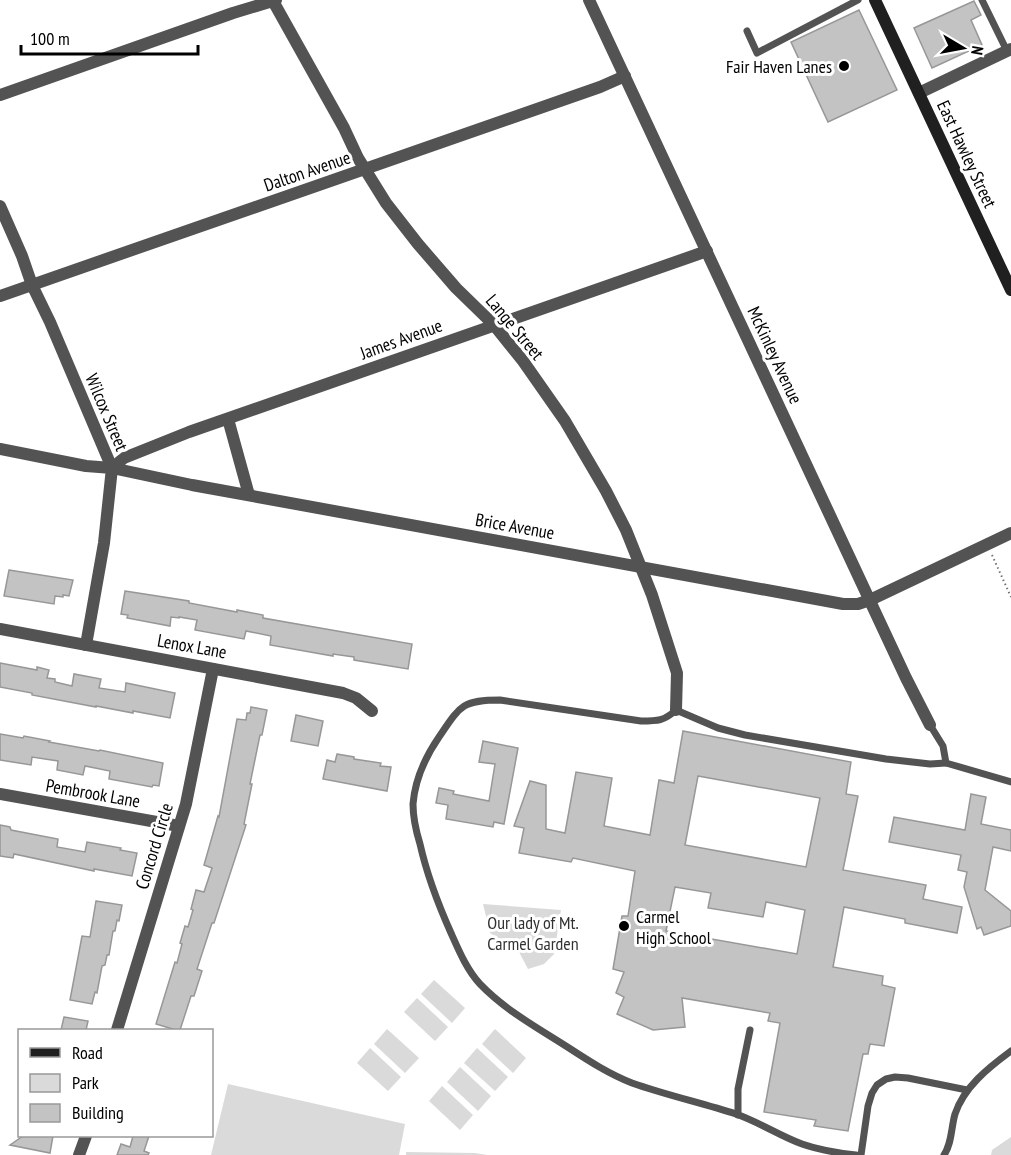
<svg xmlns="http://www.w3.org/2000/svg" width="1011" height="1155" font-family="'PT Sans Narrow',sans-serif">
<style>
.green{fill:#dadada}
.building{fill:#c3c3c3;stroke:#979797;stroke-width:1.5;fill-rule:evenodd}
.lines{fill:none;stroke-linecap:round;stroke-linejoin:round}
.path{stroke:#757575;stroke-width:2;stroke-dasharray:1.5 3;stroke-linecap:butt}
.lane{stroke:#535353;stroke-width:7}
.street{stroke:#535353;stroke-width:12}
.secondary{stroke:#202020;stroke-width:12}
.poi-dot{fill:#000;stroke:#fff;stroke-width:2}
.labels{text-anchor:middle;dominant-baseline:central;stroke-width:6;stroke-linejoin:round;paint-order:stroke}
.poi-label{font-size:18px;fill:#000;stroke:#fff;text-anchor:end}
.street-label{font-size:18px;fill:#000;stroke:#fff}
.park-label{font-size:18px;fill:#313131;stroke:#fff}
</style>
<rect width="100%" height="100%" fill="#fff"/>
<!-- green -->
<g class="green">
<polygon points="483,904 561,910 554,954 544,964 528,969 519,952 490,933"/>
<polygon points="434,980 465,1008 452,1023 421,994"/>
<polygon points="417,998 448,1027 435,1041 404,1012"/>
<polygon points="387,1029 419,1058 405,1073 374,1044"/>
<polygon points="495,1029 526,1058 513,1073 482,1044"/>
<polygon points="370,1048 401,1077 388,1091 357,1063"/>
<polygon points="477,1048 508,1077 495,1091 464,1063"/>
<polygon points="460,1067 491,1096 478,1111 447,1082"/>
<polygon points="228,1084 405,1124 399,1155 211,1155"/>
<polygon points="442,1086 473,1115 460,1130 429,1101"/>
<polygon points="1011,1137 1011,1155 991,1155 992,1150"/>
<polygon points="406,1152 475,1153 487,1155 406,1155"/>
</g>
<!-- building -->
<g class="building">
<polygon points="974,1 981,15 971,20 982,45 932,68 914,28"/>
<polygon points="859,10 897,90 828,122 791,42"/>
<polygon points="9,570 73,580 69,596 63,595 63,597 55,596 54,604 4,596"/>
<polygon points="125,591 189,601 189,603 237,612 237,610 263,615 263,618 412,644 408,669 354,660 354,657 333,654 333,656 270,645 271,636 246,631 244,639 195,630 197,620 179,617 179,618 171,617 170,626 127,618 128,615 121,614"/>
<polygon points="0,663 37,670 37,667 49,670 47,678 55,679 55,682 72,686 74,674 101,679 99,688 125,692 126,683 175,693 170,718 133,711 133,713 96,706 96,707 32,695 32,693 0,687"/>
<polygon points="251,707 267,710 262,735 260,735 250,784 252,784 244,824 246,825 214,923 212,923 197,969 202,971 194,996 191,996 180,1030 176,1030 156,1024 175,962 177,963 182,944 180,943 185,926 188,927 193,910 191,909 196,890 204,892 212,868 204,865 218,816 219,817 237,719 246,720 247,713 250,713"/>
<polygon points="296,715 323,721 318,746 291,741"/>
<path d="M683,731l168,31 -5,32 12,2 -15,74 83,15 -3,14 39,8 -5,26 -52,-10v-4l-61,-12 -11,60 50,9 -1,9 13,3 -11,58 -14,-2 -2,10h-5l-15,77 -34,-5 2,-6 -52,-8 16,-89 -12,-2 2,-8 -88,-15 3,29 -32,3 -36,-16 7,-17 -8,-4 8,-21 -11,-3 9,-53h6l7,-45 -62,-13 -2,4 -52,-9 5,-25 -10,-2 16,-45 16,4v44l19,4 11,-61 36,6 -8,48 46,9 9,-55 15,3zM698,776l122,22 -14,69 -121,-22zM675,887l36,6 -3,15 55,9 3,-15 39,8 -8,44 -131,-23z"/>
<polygon points="0,734 23,738 24,736 50,741 49,742 99,751 100,750 163,763 159,786 153,785 152,787 109,779 110,771 85,766 83,775 57,770 58,761 32,757 31,765 0,760"/>
<polygon points="483,741 518,748 504,824 494,822 493,827 446,819 448,805 436,803 439,788 454,791 453,794 489,801 495,764 479,762"/>
<polygon points="337,754 354,757 354,759 381,763 380,766 391,767 387,791 323,779 327,760 335,762"/>
<polygon points="971,794 986,797 981,824 1011,830 1011,851 993,847 985,890 1011,911 1011,926 984,935 981,927 977,929 964,887 967,872 958,870 961,855 889,842 894,817 965,830"/>
<polygon points="0,825 10,827 11,830 58,839 57,847 85,852 87,842 121,848 120,850 137,853 132,876 94,869 94,871 14,854 13,858 0,856"/>
<polygon points="96,901 122,905 119,921 117,920 115,931 113,931 109,955 107,955 105,965 102,966 97,993 95,992 92,1004 70,1000 82,936 90,937"/>
<polygon points="64,1017 88,1021 86,1030 61,1030"/>
<polygon points="23,1136 53,1136 50,1153 10,1145"/>
<polygon points="133,1136 149,1136 144,1151 149,1153 148,1155 117,1155 121,1144 130,1147"/>
</g>
<g class="lines">
<!-- path -->
<polyline class="path" points="992,555 1011,597"/>
<!-- lane -->
<g class="lane">
<polyline points="982,0 1007,51"/>
<polyline points="747,31 757,53 858,0"/>
<polyline points="930,725 943,746 946,763 1011,782"/>
<polyline points="738,1115 738,1089 750,1030"/>
<path d="M856,1155c-18,-2 -37,-5 -54,-11 -22,-8 -43,-22 -66,-30 -34,-11 -70,-19 -104,-31 -23,-9 -43,-22 -63,-35 -31,-20 -63,-37 -89,-64 -13,-14 -21,-33 -29,-51 -13,-29 -24,-58 -31,-89 -4,-13 -7,-27 -7,-40 2,-25 13,-48 26,-67 21,-31 23,-37 61,-37l141,21c17,0 23,0 35,-11l42,18 27,7 141,24 44,5 16,-1"/>
<polyline points="861,1155 868,1106 872,1093 877,1085 886,1079 895,1077 908,1078 967,1090"/>
<path d="M944,1155c8,-12 7,-27 11,-41 9,-27 33,-46 56,-63"/>
</g>
<!-- street -->
<g class="street">
<polyline points="589,0 906,678 930,725"/>
<polyline points="273,1 344,128 358,158 386,203 418,244 456,288 494,325 523,361 565,421 606,491 626,530 652,595 677,673 676,710"/>
<polyline points="919,93 1011,49"/>
<polyline points="0,95 233,13 276,0"/>
<polyline points="0,206 22,256 32,285 50,322 112,468 104,543 86,645"/>
<polyline points="0,296 600,87 625,76"/>
<polyline points="228,419 249,495"/>
<polyline points="0,449 86,466 112,468 192,485 843,604 858,604 870,600 1011,533"/>
<polyline points="112,468 124,458 189,432 707,251"/>
<polyline points="0,629 343,693 356,698 372,711"/>
<polyline points="0,794 179,826"/>
<polyline points="117,1030 186,804 213,669"/>
<polyline points="79,1155 86,1136"/>
</g>
<!-- secondary -->
<polyline class="secondary" points="875,0 1011,290"/>
</g>
<!-- markers -->
<g class="poi-dot">
<circle cx="844" cy="66" r="6"/>
<circle cx="624" cy="926" r="6"/>
</g>
<g class="labels">
<!-- poi labels -->
<g class="poi-label">
<text x="832" y="66">Fair Haven Lanes</text>
<text x="636" y="916" text-anchor="start">Carmel<tspan x="636" dy="21">High School</tspan></text>
</g>
<!-- street labels -->
<g class="street-label">
<text transform="translate(967 154) rotate(65)">East Hawley Street</text>
<text transform="translate(307 171) rotate(-19)">Dalton Avenue</text>
<text transform="translate(515 327) rotate(50)">Lange Street</text>
<text transform="translate(401 339) rotate(-20)">James Avenue</text>
<text transform="translate(775 355) rotate(65)">McKinley Avenue</text>
<text transform="translate(107 412) rotate(67)">Wilcox Street</text>
<text transform="translate(515 526) rotate(10)">Brice Avenue</text>
<text transform="translate(192 646) rotate(10)">Lenox Lane</text>
<text transform="translate(93 793) rotate(10)">Pembrook Lane</text>
<text transform="translate(154 846) rotate(-73)">Concord Circle</text>
</g>
<!-- park labels -->
<g class="park-label">
<text x="533" y="922">Our lady of Mt.<tspan x="533" dy="21">Carmel Garden</tspan></text>
</g>
</g>
<!-- legend -->
<rect x="18" y="1029" width="195" height="108" fill="#ffffff" stroke="#999999" stroke-width="1.5"/>
<rect x="30" y="1048" width="30" height="9" fill="#202020" stroke="#999999" stroke-width="1.5"/>
<text x="72" y="1059" font-size="18" fill="#000000">Road</text>
<rect x="30" y="1074" width="30" height="18" fill="#dadada" stroke="#999999" stroke-width="1.5"/>
<text x="72" y="1089" font-size="18" fill="#000000">Park</text>
<rect x="30" y="1104" width="30" height="18" fill="#c3c3c3" stroke="#999999" stroke-width="1.5"/>
<text x="72" y="1119" font-size="18" fill="#000000">Building</text>
<!-- north arrow -->
<g transform="translate(963 48) rotate(100)" stroke="#ffffff" stroke-width="4.5" paint-order="stroke">
<path d="M0-4.5L10 22L0 15L-10 22Z" fill="#000000"/>
<text y="-9" font-size="16" font-weight="bold" text-anchor="middle" fill="#000000">N</text>
</g>
<!-- scale -->
<path d="M21 45v9h177v-9" fill="none" stroke="#000000" stroke-width="3"/>
<text x="30" y="45" font-size="18" fill="#000000" stroke="#ffffff" stroke-width="4.5" paint-order="stroke">100 m</text>
</svg>
